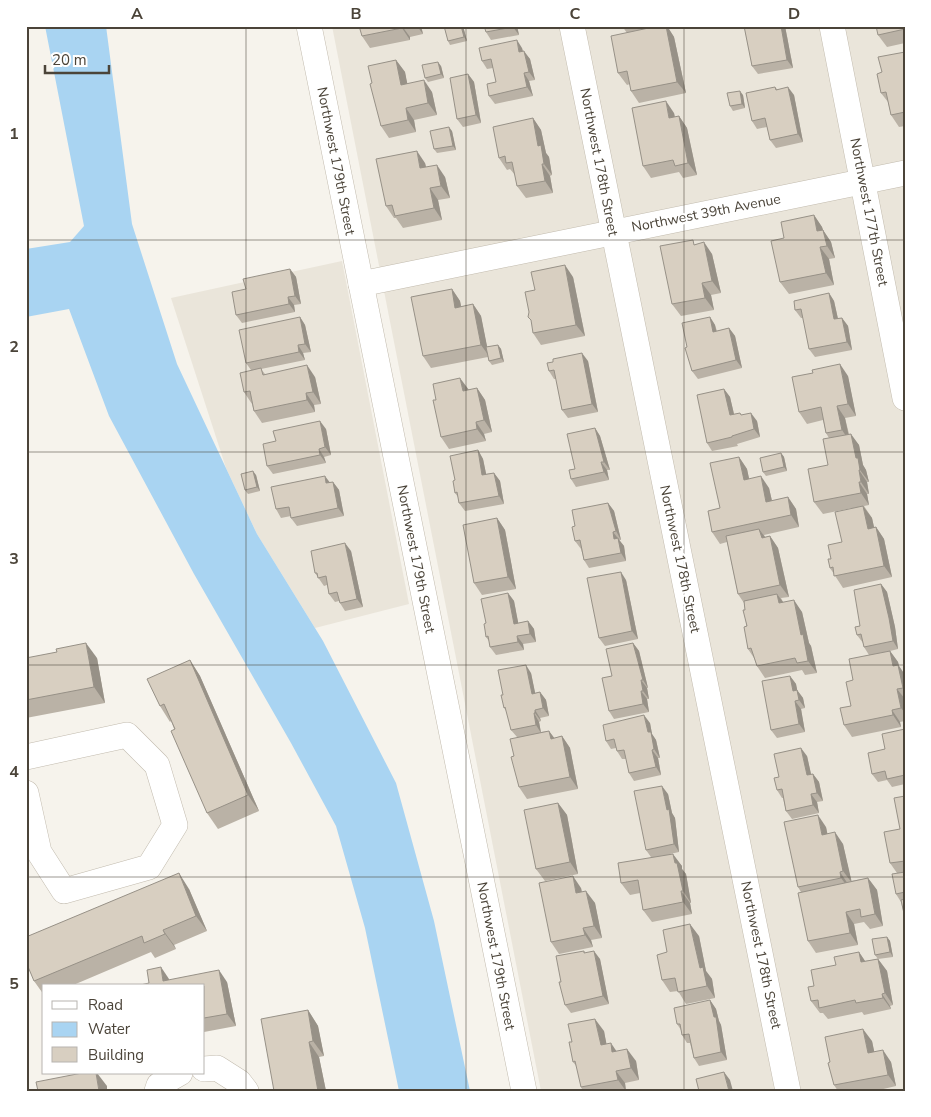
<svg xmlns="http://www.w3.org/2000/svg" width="931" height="1117" font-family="'Nunito Sans',sans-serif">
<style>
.residential{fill:#eae5da}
.water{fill:#a9d4f2}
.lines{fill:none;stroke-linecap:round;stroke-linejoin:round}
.minor-casing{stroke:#c2bbae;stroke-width:26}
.minor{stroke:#fff;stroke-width:25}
.wall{fill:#bab2a6}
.shaded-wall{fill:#979187}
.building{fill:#d8cfc1;stroke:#979187}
.grid{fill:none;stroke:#4b4439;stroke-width:1;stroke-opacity:0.55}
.labels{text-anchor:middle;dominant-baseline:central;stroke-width:4.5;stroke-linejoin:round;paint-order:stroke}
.street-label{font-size:14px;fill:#4b4439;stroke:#fff}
.neatline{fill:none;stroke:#4b4439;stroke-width:2}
.grid-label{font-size:16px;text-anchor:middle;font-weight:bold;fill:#4b4439}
</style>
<rect width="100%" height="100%" fill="#f6f3ec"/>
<!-- residential -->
<g class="residential">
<polygon points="332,26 905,26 905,1091 541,1091"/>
<polygon points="342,261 409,604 315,628 257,534 226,468 171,298"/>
</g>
<!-- water -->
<polygon class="water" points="45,26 106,26 132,224 177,364 257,534 323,641 396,783 434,921 470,1091 399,1091 365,928 336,826 291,743 194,574 109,416 69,309 26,317 26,249 70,242 84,226"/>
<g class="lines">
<defs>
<g id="minor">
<polyline points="309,26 524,1091"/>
<polyline points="572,26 788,1091"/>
<polyline points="832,26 905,398"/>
<polyline points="361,284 905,173"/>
<polyline points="26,757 127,735 157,765 175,825 149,867 64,891 39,852 26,793"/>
<polyline points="204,1069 217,1068 239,1082 246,1091"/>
<polyline points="157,1091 159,1085 180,1073"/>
</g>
</defs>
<!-- minor casing -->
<use href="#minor" class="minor-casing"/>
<!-- minor -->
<use href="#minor" class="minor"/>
</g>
<!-- wall -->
<g class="wall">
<polygon points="359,26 421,26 423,34 410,37 410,40 370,48 362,36"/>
<polygon points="444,26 463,26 467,41 450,45 448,41"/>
<polygon points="484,26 517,26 519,35 491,40 486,32"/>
<polygon points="622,26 668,26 667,26 674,37 686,93 639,103 631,91 630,84 627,85 618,73 627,33"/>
<polygon points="744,26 785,26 793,68 758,74 752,66"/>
<polygon points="905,26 905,43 887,47 878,35"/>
<polygon points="522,48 523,52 530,59 535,80 529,81 533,96 495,104 489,96 496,82 493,68 487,69 482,61"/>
<polygon points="905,52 905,126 899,127 891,115 888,102 881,93 882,72"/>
<polygon points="396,60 405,72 407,84 432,92 437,115 414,120 416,132 389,138 381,126 372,83"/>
<polygon points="441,66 444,78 428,82 425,78"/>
<polygon points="468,74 474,82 481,123 463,127 457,119"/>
<polygon points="775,87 777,89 794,95 803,142 776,148 770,140 767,127 757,129 752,121"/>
<polygon points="743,95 745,108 733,111 730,106"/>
<polygon points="674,113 675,117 679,116 687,128 697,175 683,178 679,172 651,178 643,166"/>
<polygon points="533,118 541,130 546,153 549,157 552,175 550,176 553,193 526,198 517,186 515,175 510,169 507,170 499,158"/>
<polygon points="452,131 456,150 437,153 434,149"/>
<polygon points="425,163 426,167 445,177 450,198 438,200 442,220 403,228 396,218 394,218 386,206"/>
<polygon points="814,215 822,227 823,230 831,242 835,258 829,259 834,285 789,294 780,282 784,238"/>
<polygon points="696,244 712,254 721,293 711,295 714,310 681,316 672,304"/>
<polygon points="290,269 296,277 301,304 294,305 295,312 242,323 236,315 246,289"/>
<polygon points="573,277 585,336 541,345 533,333 535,290"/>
<polygon points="452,289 460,301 461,307 473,304 481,316 487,347 498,345 501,349 504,362 492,365 489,361 488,357 431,368 423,356"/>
<polygon points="829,293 834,301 838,319 842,318 848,326 852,350 815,357 809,349 803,318 801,318 795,310"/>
<polygon points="300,317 305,325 311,352 303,353 305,360 261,369 265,374 315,377 321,404 314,405 315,412 262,423 254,411 252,404 244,392 251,370 246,363"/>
<polygon points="710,317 715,325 717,331 729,328 735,336 742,368 698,379 692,371 687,347"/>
<polygon points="588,361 598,412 568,418 562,410 556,379 554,379 549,371"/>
<polygon points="848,376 856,416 845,418 849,434 859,445 863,465 866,470 869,482 867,482 869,494 867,494 869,505 864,506 872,518 874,527 876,527 884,539 892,577 843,588 830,568 831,559 842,542 852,508 823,514 814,502 828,465 829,438 826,433 823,420 807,424 799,412"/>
<polygon points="477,388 485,400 492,432 484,434 486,441 449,449 441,437"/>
<polygon points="724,389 730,397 734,414 742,415 757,421 760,437 737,444 738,446 712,451 707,443"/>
<polygon points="595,428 600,436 610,470 607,470 609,480 576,487 571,479 575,469"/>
<polygon points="326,429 331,455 324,457 326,463 273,474 267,466 276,441"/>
<polygon points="478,450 483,459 486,474 494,473 500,481 504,504 465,511 459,503 458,497 455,493 455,480"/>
<polygon points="781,453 784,457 787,471 766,476 763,472"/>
<polygon points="739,457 747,469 749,479 769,488 772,501 788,497 796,509 799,527 764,535 765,537 770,536 778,548 789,597 781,598 783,602 802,612 809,643 811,646 817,673 805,675 802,670 765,678 757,666 754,658 748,649 745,610 744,603 738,594 727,542 720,544 712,532"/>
<polygon points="256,475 260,491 248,494 245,490"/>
<polygon points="333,482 339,490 344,516 297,526 291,518 291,516 281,518 276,509 329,483"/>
<polygon points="608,503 614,511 621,540 619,540 624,546 626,561 589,568 584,560 581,549 575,541 575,526"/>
<polygon points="497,518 505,530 516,589 482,595 474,583"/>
<polygon points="351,551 363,607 345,611 340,603 339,601 335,602 329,594 327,585 324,586 315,573"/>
<polygon points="626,580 638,639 605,646 599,638"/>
<polygon points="881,584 887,592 895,627 898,649 890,651 898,662 899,666 905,675 905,721 900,722 901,727 852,737 844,725 851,706 869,655 864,647 863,643 857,635"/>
<polygon points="508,593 514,601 518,623 528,621 534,629 536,642 523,644 524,650 496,655 490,647 489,641 486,637 486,623"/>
<polygon points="633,643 639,651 648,688 647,688 649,699 647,699 649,712 614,719 609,711 612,676"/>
<polygon points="26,658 97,658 105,703 26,718"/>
<polygon points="190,660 200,676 259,811 218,829 207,813 171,721 170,722 160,706"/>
<polygon points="531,673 535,693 540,692 546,700 549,716 540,718 541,721 539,722 541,732 549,731 554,738 562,736 570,748 578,789 527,799 519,787 514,756 517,737 511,730 507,712 504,708 503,695"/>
<polygon points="790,676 796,684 797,690 803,698 805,708 801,709 805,732 777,738 771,730"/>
<polygon points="650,723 652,734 656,740 660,758 658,758 661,775 634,781 629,773 626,759 622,759 617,751 616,748 611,749 606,741"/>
<polygon points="905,729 905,784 892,787 887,780 878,782 872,774 885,749"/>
<polygon points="807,756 811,774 813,774 819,782 823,801 817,802 819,813 792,819 786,811 783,798 782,798 777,790 779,777"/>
<polygon points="668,794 672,813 675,818 679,852 670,854 682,866 682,869 686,874 691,903 690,903 692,914 652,922 643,910 640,893 630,895 621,883 651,857 646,850"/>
<polygon points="905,796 905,918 901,902 896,894 897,873 890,863 900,829"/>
<polygon points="558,803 567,815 578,874 545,881 536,869"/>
<polygon points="826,827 827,833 843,844 851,881 868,878 877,890 883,926 870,929 864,922 854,924 858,945 816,953 808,941 801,892 798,887"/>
<polygon points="581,888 582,892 595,903 602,938 591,940 593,947 559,954 551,942"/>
<polygon points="189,889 207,931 174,945 176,949 155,958 151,952 71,986 44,986 44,995 34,981"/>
<polygon points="699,936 706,971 712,979 715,998 686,1004 678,991 670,992 662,980 667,952"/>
<polygon points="887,937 890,941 893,957 878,959 887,971 893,1005 890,1006 891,1009 864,1015 862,1012 828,1019 823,1013 820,1013 811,1001 814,986 836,965 859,952 865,961 878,959 875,955"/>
<polygon points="584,951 585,953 600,959 609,1004 571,1013 565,1005 561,982"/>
<polygon points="169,980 227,982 236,1026 204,1032 204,986"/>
<polygon points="710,1000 716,1009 719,1021 721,1025 727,1060 699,1066 694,1058 690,1043 687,1043 682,1035 681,1030 677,1024"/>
<polygon points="308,1010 318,1026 324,1056 319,1057 326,1091 274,1091"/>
<polygon points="604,1031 606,1044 616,1051 636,1061 639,1080 625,1083 626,1091 583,1091 581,1087 577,1067 573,1062"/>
<polygon points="872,1041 874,1051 891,1062 896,1086 875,1091 838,1091 834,1085"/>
</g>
<!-- shaded-wall -->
<g class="shaded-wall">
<polygon points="402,26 410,37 410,40 402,28"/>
<polygon points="417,26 421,26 423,34"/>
<polygon points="461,26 463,26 467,41 464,37"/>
<polygon points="513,26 517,26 519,35 513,27"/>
<polygon points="666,26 667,26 674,37 686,93 677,82"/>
<polygon points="781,26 785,26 793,68 787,60"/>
<polygon points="517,40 522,48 525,60 519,52"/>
<polygon points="524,51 530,59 535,80 529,72"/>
<polygon points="396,60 405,72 410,97 401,85"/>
<polygon points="438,62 441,66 444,78 441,74"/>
<polygon points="524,73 529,81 533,96 527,87"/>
<polygon points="468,74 474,82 481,123 476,115"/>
<polygon points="424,80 432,92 437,115 428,103"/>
<polygon points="788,87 794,95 803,142 798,134"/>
<polygon points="740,91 743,95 745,108 742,104"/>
<polygon points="666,101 674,113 677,130 669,118"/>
<polygon points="406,108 414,120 416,132 408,120"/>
<polygon points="679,116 687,128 697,175 688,163"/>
<polygon points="533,118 541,130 546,153 549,157 552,175 544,164 538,146"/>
<polygon points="449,127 452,131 456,150 453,146"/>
<polygon points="417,151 425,163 429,180 420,168"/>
<polygon points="542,164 550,176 553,193 545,181"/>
<polygon points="437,165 445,177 450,198 441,186"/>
<polygon points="430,188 438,200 442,220 434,208"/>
<polygon points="814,215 822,227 823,230 831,242 835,258 817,231"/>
<polygon points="704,242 712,254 721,293 712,281"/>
<polygon points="820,247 829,259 834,285 826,273"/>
<polygon points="565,265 573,277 585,336 576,325"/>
<polygon points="290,269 296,277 301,304 295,296"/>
<polygon points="702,283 711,295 714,310 705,298"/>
<polygon points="452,289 460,301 464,320 455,308"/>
<polygon points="829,293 834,301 840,328 834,319"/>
<polygon points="288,297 294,305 295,312 289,304"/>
<polygon points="473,304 481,316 489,356 481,345"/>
<polygon points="300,317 305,325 311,352 305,344"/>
<polygon points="710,317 715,325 718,340 713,332"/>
<polygon points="842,318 848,326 852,350 847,342"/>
<polygon points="729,328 735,336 742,368 736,360"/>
<polygon points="298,345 303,353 305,360 299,352"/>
<polygon points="498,345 501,349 504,362 501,358"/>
<polygon points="582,353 588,361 598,412 592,404"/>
<polygon points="840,364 848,376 856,416 848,404"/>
<polygon points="307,365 315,377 321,404 313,392"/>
<polygon points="460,378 469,390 472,403 463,391"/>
<polygon points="477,388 485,400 492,432 484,420"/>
<polygon points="724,389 730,397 736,423 730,415"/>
<polygon points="306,393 314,405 315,412 307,400"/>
<polygon points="837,406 845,418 850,442 842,430"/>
<polygon points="751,413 757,421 760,437 754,429"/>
<polygon points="320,421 326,429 331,455 325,447"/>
<polygon points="476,422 484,434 486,441 477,429"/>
<polygon points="595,428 600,436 610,470 604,462"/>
<polygon points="851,434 859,445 863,465 866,470 869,482 860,470 856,458"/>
<polygon points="319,449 324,457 326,463 320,455"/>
<polygon points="478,450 483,459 488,483 482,475"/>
<polygon points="781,453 784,457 787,471 784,467"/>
<polygon points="739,457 747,469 752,492 744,480"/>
<polygon points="601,462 607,470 609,480 604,472"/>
<polygon points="859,470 867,482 869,494 861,482"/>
<polygon points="253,471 256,475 260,491 257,487"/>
<polygon points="494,473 500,481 504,504 499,496"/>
<polygon points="325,476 331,484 326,483"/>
<polygon points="761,476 769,488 775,514 766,502"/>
<polygon points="333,482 339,490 344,516 338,508"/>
<polygon points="859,482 867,494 869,505 861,493"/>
<polygon points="788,497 796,509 799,527 791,515"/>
<polygon points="608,503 614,511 621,540 616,531"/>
<polygon points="863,506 872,518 877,541 868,529"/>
<polygon points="497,518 505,530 516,589 508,577"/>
<polygon points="876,527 884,539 892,577 884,566"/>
<polygon points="759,529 768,541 762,538"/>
<polygon points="613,532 624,546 626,561 621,553 614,539"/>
<polygon points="770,536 778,548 789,597 780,585"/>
<polygon points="345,543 351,551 363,607 357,599"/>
<polygon points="621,572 626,580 638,639 632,631"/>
<polygon points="881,584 887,592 895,627 898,649 893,641"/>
<polygon points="508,593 514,601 520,632 514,624"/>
<polygon points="777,594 786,606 779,603"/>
<polygon points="794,600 802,612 809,643 811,646 817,673 808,661 801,635"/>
<polygon points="528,621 534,629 536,642 530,634"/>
<polygon points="517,636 523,644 524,650 518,642"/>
<polygon points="86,643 97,658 105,703 94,687"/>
<polygon points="633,643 639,651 648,688 643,680"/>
<polygon points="890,651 898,662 899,666 905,675 905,690 893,666"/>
<polygon points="190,660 200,676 259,811 248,795"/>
<polygon points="526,665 531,673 537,702 532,694"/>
<polygon points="790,676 796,684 799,699 793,691"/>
<polygon points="641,680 647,688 649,699 643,691"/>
<polygon points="897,689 905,699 905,713 901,708"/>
<polygon points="797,690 803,698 805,708 799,700"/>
<polygon points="641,691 647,699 649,712 643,704"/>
<polygon points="540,692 546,700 549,716 543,708"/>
<polygon points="795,701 801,709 805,732 799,724"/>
<polygon points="535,710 540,718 541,721 535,713"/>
<polygon points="892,710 900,722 901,727 893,715"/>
<polygon points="534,713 539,722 541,733 536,725"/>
<polygon points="644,715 650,723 652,734 656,740 660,758 654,749 648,732"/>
<polygon points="549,731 558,743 551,739"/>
<polygon points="562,736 570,748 578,789 570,777"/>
<polygon points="801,748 807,756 813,783 807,775"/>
<polygon points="652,750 658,758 661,775 656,767"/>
<polygon points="813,774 819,782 823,801 817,793"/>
<polygon points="662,786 668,794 672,813 675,818 679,852 674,844"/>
<polygon points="811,794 817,802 819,813 813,805"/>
<polygon points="558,803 567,815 578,874 570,862"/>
<polygon points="818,815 826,827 830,846 822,835"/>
<polygon points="835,832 843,844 852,883 843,871"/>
<polygon points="673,854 682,866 682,869 686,874 691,903 683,891"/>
<polygon points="840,872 848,884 850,890 841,878"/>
<polygon points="179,873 189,889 207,931 196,916"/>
<polygon points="573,876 581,888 584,905 576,893"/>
<polygon points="868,878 877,890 883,926 875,914"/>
<polygon points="586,891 595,903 602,938 594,926"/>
<polygon points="681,891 690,903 692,914 683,902"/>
<polygon points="846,912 854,924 858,945 850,933"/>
<polygon points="690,924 699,936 706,971 712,979 715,998 707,986 700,968"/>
<polygon points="583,928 591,940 593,947 585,935"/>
<polygon points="163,930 174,945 176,949 165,934"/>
<polygon points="887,937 890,941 893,957 890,952"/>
<polygon points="594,951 600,959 609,1004 603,996"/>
<polygon points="859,952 867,964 861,962"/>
<polygon points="878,959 887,971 893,1005 885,993"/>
<polygon points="161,967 169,979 170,986 163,981"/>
<polygon points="219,970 227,982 236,1026 227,1014"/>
<polygon points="882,994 890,1006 891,1009 883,998"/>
<polygon points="710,1000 716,1009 719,1021 721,1025 727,1060 721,1052"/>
<polygon points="308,1010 318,1026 324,1056 313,1041"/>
<polygon points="595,1019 604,1031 609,1057 601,1045"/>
<polygon points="863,1029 872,1041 877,1065 868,1053"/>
<polygon points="309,1042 319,1057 326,1091 318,1091"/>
<polygon points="611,1043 619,1055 612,1052"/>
<polygon points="627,1049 636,1061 639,1080 631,1068"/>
<polygon points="883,1050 891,1062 896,1086 888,1075"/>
<polygon points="616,1071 625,1083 626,1091 618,1080"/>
<polygon points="724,1072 730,1080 733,1091 729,1091"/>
<polygon points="96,1073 97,1073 107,1086 107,1091 99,1091"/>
</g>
<!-- building -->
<g class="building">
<polygon points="359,26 402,26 402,28 362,36"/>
<polygon points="444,26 461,26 464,37 448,41"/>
<polygon points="484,26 513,26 513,27 486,32"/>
<polygon points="658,26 666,26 677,82 631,91 627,71 618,73 611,36"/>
<polygon points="744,26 781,26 787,60 752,66"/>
<polygon points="876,26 905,26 905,29 878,35"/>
<polygon points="517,40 519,52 524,51 529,72 524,73 527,87 489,96 487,84 496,82 491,59 482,61 479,48"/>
<polygon points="905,52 905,112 891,115 886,92 881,93 877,74 882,72 878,57"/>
<polygon points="396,60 401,85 424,80 428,103 406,108 408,120 381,126 370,84 372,83 368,66"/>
<polygon points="438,62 441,74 425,78 422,65"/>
<polygon points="468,74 476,115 457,119 450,78"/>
<polygon points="775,87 776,90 788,87 798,134 770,140 765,118 752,121 746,93"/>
<polygon points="740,91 742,104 730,106 727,93"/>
<polygon points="666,101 669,118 679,116 688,163 675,166 673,160 643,166 632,108"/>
<polygon points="533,118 538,146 541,145 544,164 542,164 545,181 517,186 512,162 506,163 505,156 499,158 493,127"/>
<polygon points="449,127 453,146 434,149 430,131"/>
<polygon points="417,151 420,168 437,165 441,186 430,188 434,208 395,216 392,205 386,206 376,159"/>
<polygon points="814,215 817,231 823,230 827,246 820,247 826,273 780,282 771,241 784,238 781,222"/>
<polygon points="693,240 694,245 704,242 712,281 702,283 705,298 672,304 660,246"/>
<polygon points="565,265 576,325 533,333 531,320 528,317 529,312 525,292 535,290 531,272"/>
<polygon points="290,269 295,296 288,297 289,304 236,315 232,292 246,289 243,279"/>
<polygon points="452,289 455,308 473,304 481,345 423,356 411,297"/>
<polygon points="829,293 834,319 842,318 847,342 809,349 801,309 795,310 794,301"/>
<polygon points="300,317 305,344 298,345 299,352 246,363 239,330"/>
<polygon points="710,317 713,332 729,328 736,360 692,371 685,348 687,347 682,323"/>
<polygon points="498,345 501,358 489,361 486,347"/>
<polygon points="582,353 592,404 562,410 554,370 549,371 547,363 553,362 553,359"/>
<polygon points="840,364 848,404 837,406 842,430 826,433 821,407 799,412 792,377 813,373 812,370"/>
<polygon points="307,365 313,392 306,393 307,400 254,411 250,391 244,392 240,373 261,368 263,375"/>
<polygon points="460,378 463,391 477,388 484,420 476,422 477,429 441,437 433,400 436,400 433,384"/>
<polygon points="724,389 730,415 740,413 741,415 751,413 754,429 732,436 732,437 707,443 697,395"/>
<polygon points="320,421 325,447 319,449 320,455 267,466 263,444 276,441 273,431"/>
<polygon points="595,428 604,462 601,462 604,472 571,479 569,470 575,469 567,434"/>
<polygon points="851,434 856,458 858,458 860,470 859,470 861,482 859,482 861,493 814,502 808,469 828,465 823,439"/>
<polygon points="478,450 482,475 494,473 499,496 459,503 457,492 455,493 453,481 455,480 450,456"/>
<polygon points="781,453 784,467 763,472 760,458"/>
<polygon points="739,457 744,480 761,476 766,502 788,497 791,515 712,532 708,511 720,508 710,463"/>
<polygon points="253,471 257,487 245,490 241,474"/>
<polygon points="325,476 326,483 333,482 338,508 291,518 289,507 276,509 271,487"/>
<polygon points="608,503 616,531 613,532 614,539 618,538 621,553 584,560 580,540 575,541 572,527 575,526 572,510"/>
<polygon points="863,506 868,529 876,527 884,566 834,576 833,567 830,568 828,559 831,559 828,545 842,542 835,512"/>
<polygon points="497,518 508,577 474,583 463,525"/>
<polygon points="759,529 762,538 770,536 780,585 738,594 726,536"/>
<polygon points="345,543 357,599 340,603 337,592 329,594 326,576 318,578 317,573 315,573 311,551"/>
<polygon points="621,572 632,631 599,638 587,578"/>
<polygon points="881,584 889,618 893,641 864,647 861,634 857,635 855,627 860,626 854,590"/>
<polygon points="508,593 514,624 528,621 530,634 517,636 518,642 490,647 488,636 486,637 485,630 484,624 486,623 481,599"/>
<polygon points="777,594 779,603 794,600 801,635 803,634 808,661 797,663 795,658 757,666 751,648 748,649 744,627 747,626 743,610 745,610 744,601"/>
<polygon points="86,643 94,687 26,700 26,658 57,652 56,649"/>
<polygon points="633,643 643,680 641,680 643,691 641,691 643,704 609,711 602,678 612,676 606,649"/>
<polygon points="890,651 893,666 898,665 903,688 897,689 901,708 892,710 893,715 844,725 840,708 851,706 846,682 853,680 849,659"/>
<polygon points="190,660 248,795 207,813 171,731 175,729 164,704 160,706 147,679"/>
<polygon points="526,665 532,694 540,692 543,708 535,710 535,713 534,713 536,725 511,730 505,707 504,708 501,695 503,695 498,670"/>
<polygon points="790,676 793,691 797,690 799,700 795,701 799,724 771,730 762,681"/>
<polygon points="644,715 648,732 651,732 654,749 652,750 656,767 629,773 624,750 617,751 614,739 606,741 603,725"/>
<polygon points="905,729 905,775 887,779 885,771 872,774 868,753 885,749 882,734"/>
<polygon points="549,731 551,739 562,736 570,777 519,787 511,757 514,756 510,739"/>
<polygon points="801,748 807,775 813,774 817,793 811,794 813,805 786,811 782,789 777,790 774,778 779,777 774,754"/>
<polygon points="662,786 667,810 669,809 674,844 646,850 634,791"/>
<polygon points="905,796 905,861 890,863 884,832 900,829 894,798"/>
<polygon points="558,803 570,862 536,869 524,810"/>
<polygon points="818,815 822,835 835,832 843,871 840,872 841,878 798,887 784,822"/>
<polygon points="673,854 675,863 677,863 683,891 681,891 683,902 643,910 638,880 621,883 618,863"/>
<polygon points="905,872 905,892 896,894 892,874"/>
<polygon points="179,873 196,916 163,930 165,934 144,943 142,936 34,981 26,962 26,937"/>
<polygon points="573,876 576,893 586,891 594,926 583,928 585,935 551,942 539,883"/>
<polygon points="868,878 875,914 861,917 860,909 846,912 850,933 808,941 798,893"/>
<polygon points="905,899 905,918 901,900"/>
<polygon points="690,924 700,968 703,967 707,986 678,992 675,978 662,980 657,955 667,952 663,930"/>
<polygon points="887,937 890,952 875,955 872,939"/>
<polygon points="584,951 584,953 594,951 603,996 565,1005 559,982 561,982 556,956"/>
<polygon points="859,952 861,962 878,959 885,993 882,994 883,998 856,1003 855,1000 819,1008 818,1000 811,1001 808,987 814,986 811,970 836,965 834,957"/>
<polygon points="161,967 163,981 219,970 227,1014 204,1018 204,986 136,986 149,983 147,970"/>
<polygon points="710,1000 714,1017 716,1017 721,1052 694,1058 689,1034 682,1035 680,1024 677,1024 674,1008"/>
<polygon points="308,1010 313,1041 309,1042 318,1091 274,1091 261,1019"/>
<polygon points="595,1019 601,1045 611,1043 612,1052 627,1049 631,1068 616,1071 618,1080 581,1087 575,1061 573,1062 569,1042 572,1042 568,1024"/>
<polygon points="863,1029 868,1053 883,1050 888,1075 834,1085 828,1063 830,1062 825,1037"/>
<polygon points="724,1072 729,1091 699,1091 696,1079"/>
<polygon points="82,1073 96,1073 99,1091 38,1091 36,1082"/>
</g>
<!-- grid -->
<path class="grid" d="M246,26v1065M466,26v1065M684,26v1065M26,240h879M26,452h879M26,665h879M26,877h879"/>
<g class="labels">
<!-- street labels -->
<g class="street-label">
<text transform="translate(336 161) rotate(79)">Northwest 179th Street</text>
<text transform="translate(599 162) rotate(79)">Northwest 178th Street</text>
<text transform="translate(869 212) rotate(79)">Northwest 177th Street</text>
<text transform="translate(706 213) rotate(-11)">Northwest 39th Avenue</text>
<text transform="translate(416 559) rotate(79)">Northwest 179th Street</text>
<text transform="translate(680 559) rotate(78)">Northwest 178th Street</text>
<text transform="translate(761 955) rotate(78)">Northwest 178th Street</text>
<text transform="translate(496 956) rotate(79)">Northwest 179th Street</text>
</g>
</g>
<!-- border -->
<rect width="931" height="1117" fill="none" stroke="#ffffff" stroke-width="55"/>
<!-- legend -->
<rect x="42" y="984" width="162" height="90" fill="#ffffff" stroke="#b7b4b0"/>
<rect x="52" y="1001" width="25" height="8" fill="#ffffff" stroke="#b7b4b0"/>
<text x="88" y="1010" font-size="15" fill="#4b4439">Road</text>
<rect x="52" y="1022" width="25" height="15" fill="#a9d4f2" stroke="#b7b4b0"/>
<text x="88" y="1034" font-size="15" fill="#4b4439">Water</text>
<rect x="52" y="1047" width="25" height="15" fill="#d8cfc1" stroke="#b7b4b0"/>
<text x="88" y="1060" font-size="15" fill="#4b4439">Building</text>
<!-- scale -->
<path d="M45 65v8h64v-8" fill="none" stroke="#4b4439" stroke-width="2.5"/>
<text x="52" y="65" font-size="15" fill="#4b4439" stroke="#ffffff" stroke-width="4" paint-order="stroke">20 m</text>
<rect x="28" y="28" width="876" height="1062" class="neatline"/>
<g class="grid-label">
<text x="137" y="19">A</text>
<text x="356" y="19">B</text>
<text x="575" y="19">C</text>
<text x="794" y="19">D</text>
<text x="14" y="139">1</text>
<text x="14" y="352">2</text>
<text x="14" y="564">3</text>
<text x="14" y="777">4</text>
<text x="14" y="989">5</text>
</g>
</svg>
